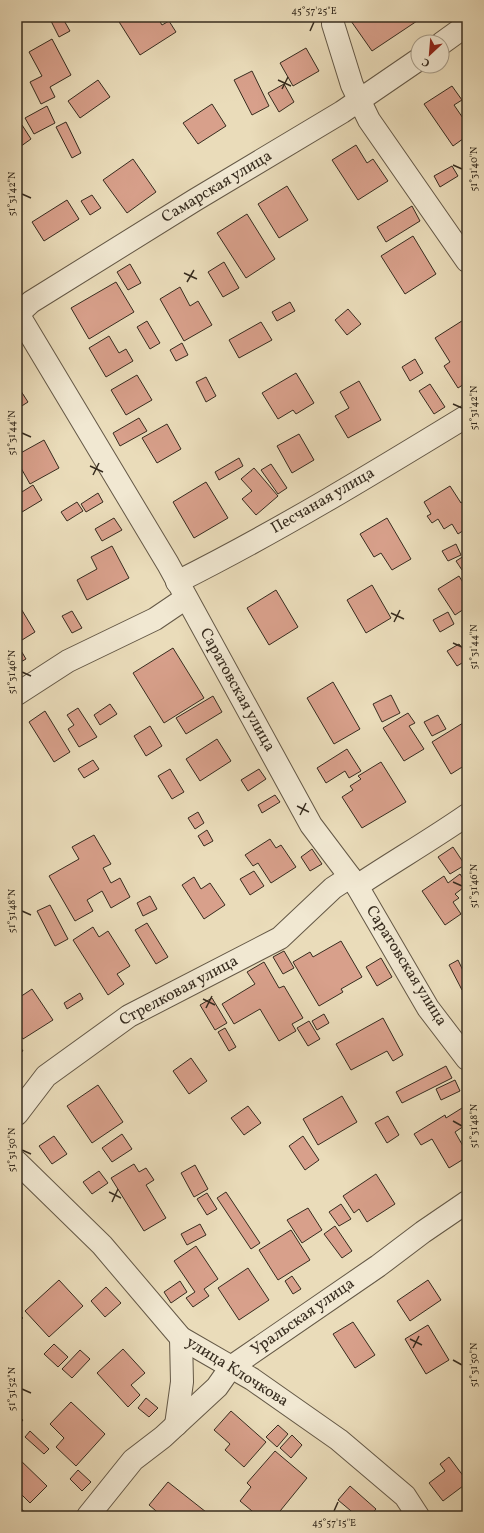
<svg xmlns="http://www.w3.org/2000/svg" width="484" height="1533" font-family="Vollkorn,serif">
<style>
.building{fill:#d8a08b;stroke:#372c1f}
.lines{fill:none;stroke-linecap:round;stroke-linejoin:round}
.minor-casing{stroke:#645846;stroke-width:24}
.minor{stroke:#f1e8d2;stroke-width:22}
.ticks{fill:none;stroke:#372c1f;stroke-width:1.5}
.labels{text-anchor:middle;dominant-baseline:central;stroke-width:3;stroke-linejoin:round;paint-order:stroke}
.street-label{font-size:16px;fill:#372c1f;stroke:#f1e8d2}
.neatline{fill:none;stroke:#372c1f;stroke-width:1.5}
.ticks-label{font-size:10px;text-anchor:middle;fill:#372c1f}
</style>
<rect width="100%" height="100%" fill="#eadcba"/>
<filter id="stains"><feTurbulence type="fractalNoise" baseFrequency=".005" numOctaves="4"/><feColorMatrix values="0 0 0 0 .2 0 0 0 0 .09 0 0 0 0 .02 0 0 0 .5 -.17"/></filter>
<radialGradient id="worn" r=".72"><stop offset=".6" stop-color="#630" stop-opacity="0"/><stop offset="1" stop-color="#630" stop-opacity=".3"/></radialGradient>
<!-- building -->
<g class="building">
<polygon points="49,17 62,17 70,31 59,37"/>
<polygon points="116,17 157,17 162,25 169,21 176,32 140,55"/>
<polygon points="357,17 414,17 417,21 372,51 351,21"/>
<polygon points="52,39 71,75 50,87 55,97 41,104 30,82 42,76 29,52"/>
<polygon points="306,48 319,71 293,86 280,63"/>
<polygon points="252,71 269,106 252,115 234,80"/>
<polygon points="98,80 110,97 80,118 68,101"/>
<polygon points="284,84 294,102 279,112 268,93"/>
<polygon points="452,86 462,100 454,105 467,124 467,136 453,146 424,104"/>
<polygon points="212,104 226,126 198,144 183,123"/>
<polygon points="47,106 55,123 34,134 25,118"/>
<polygon points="66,122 81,153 72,158 56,127"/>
<polygon points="22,125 31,139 17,149 17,129"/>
<polygon points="356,145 367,163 373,159 388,181 358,200 332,160"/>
<polygon points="133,159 156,192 127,213 103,180"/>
<polygon points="452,166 458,176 440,187 434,176"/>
<polygon points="287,186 308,220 279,238 258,204"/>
<polygon points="92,195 101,208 90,215 81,201"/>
<polygon points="67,200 79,219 44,241 32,222"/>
<polygon points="412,206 420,221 386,242 377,227"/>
<polygon points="247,214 275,259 246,278 217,233"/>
<polygon points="413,236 436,274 405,294 381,256"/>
<polygon points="224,262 239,288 223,297 208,272"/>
<polygon points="130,264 141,283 128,290 117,272"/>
<polygon points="116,282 134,312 89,339 71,308"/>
<polygon points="180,287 190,306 198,301 212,325 184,341 160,299"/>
<polygon points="290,302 295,311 277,321 272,312"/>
<polygon points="348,309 361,324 347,335 335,320"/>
<polygon points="465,319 467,322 467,382 458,388 444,366 450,362 435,338"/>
<polygon points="147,321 160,343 150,349 137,327"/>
<polygon points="261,322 272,340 239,358 229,340"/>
<polygon points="109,336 119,353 126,349 133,361 106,377 89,348"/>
<polygon points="182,343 188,355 176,361 170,350"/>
<polygon points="415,359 423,373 410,381 402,367"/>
<polygon points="296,373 314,403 296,414 293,410 278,419 262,393"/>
<polygon points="137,375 152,400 126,415 111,390"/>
<polygon points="206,377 216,396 206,402 196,382"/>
<polygon points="359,381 381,420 348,438 335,416 349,408 340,392"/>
<polygon points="430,384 445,407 434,414 419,391"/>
<polygon points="17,385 28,402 17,409"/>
<polygon points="139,418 147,431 120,446 113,433"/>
<polygon points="167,424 181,449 157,463 142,438"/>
<polygon points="299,434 314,460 292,473 277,446"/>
<polygon points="44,440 59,468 30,484 17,461 17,455"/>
<polygon points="239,458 243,466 219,480 215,472"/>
<polygon points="271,464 287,488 278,494 261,470"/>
<polygon points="254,468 278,496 256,515 242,499 252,491 241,479"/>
<polygon points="206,482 228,518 194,538 173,502"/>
<polygon points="33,485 42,500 22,512 17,503 17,495"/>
<polygon points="450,486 461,503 467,499 467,528 458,534 452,524 444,529 438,519 432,523 427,516 431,514 424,502"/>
<polygon points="98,493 103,502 86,512 81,504"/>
<polygon points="77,502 83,511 67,521 61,512"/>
<polygon points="114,518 122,530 102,541 95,529"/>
<polygon points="387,518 411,559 392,570 381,553 374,557 360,534"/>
<polygon points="456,544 461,555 448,561 442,551"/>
<polygon points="112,546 129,578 87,600 77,580 97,569 91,557"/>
<polygon points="467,554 467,567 462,570 456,561"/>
<polygon points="459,576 467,589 467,607 455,615 438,589"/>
<polygon points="372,585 391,618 366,633 347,600"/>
<polygon points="276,590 298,627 269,645 247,608"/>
<polygon points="17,602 35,632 22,640 17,631"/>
<polygon points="72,611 82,628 72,633 62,616"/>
<polygon points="448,612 454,624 440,632 433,620"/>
<polygon points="17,644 26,659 17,664"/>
<polygon points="459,644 467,655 467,660 457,666 447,651"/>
<polygon points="173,648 204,698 164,723 133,673"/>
<polygon points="333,682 360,729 334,744 307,698"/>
<polygon points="391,695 400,713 382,722 373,704"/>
<polygon points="213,696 222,712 186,734 176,718"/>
<polygon points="110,704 117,714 100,725 94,715"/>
<polygon points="78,708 97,737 79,747 68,729 74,725 67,715"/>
<polygon points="45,711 70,752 54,762 29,722"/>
<polygon points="408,713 415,723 409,726 424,749 404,761 383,728"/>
<polygon points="438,715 446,729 432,736 424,722"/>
<polygon points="463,723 467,730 467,764 451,774 432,742"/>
<polygon points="150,726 162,746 146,756 134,736"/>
<polygon points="217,739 231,761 200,781 186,759"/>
<polygon points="347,749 361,771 349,778 345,771 326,783 317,768"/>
<polygon points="93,760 99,769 84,778 78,769"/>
<polygon points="381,762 406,802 362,828 342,797 353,790 350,786 361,779 358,776"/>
<polygon points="170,769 184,792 172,799 158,776"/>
<polygon points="259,769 266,779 248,791 241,780"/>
<polygon points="275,795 280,802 262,813 258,805"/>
<polygon points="198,812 204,823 195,829 188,818"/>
<polygon points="207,830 213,841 204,846 198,836"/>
<polygon points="94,835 111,864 103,868 111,883 120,878 130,897 111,908 102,891 87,900 93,911 75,921 49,876 79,859 72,847"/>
<polygon points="270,839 276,848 281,845 296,867 271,883 258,863 253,866 245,855"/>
<polygon points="453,847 465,865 450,874 438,857"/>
<polygon points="312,849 322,864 310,871 301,857"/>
<polygon points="254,871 264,886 250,895 240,879"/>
<polygon points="460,874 467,885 455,894 459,898 453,902 461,914 445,925 422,891 444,876 448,883"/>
<polygon points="194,877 201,889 210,883 225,905 204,919 182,885"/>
<polygon points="150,896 157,909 143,916 137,903"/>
<polygon points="50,905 68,939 55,946 37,911"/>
<polygon points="147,923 168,957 156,964 135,930"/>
<polygon points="93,927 99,937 108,931 130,966 117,974 124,984 108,995 73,940"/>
<polygon points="341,941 362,977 341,989 343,992 319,1006 293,962 310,952 313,957"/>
<polygon points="284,951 294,968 283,974 273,957"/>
<polygon points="381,958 392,977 377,986 366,967"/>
<polygon points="458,960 467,979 467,987 462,990 449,965"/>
<polygon points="264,962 279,988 284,986 303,1018 292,1024 296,1031 279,1041 260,1009 234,1024 222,1004 255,984 247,972"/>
<polygon points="32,989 53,1020 23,1039 17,1030 17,999"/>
<polygon points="80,993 83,999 67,1009 64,1003"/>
<polygon points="212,998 227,1023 215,1030 200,1005"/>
<polygon points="324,1014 329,1023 317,1030 312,1021"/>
<polygon points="383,1018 403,1055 393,1061 387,1051 351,1070 336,1044"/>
<polygon points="309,1021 320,1039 308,1046 297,1028"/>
<polygon points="225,1028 236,1047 229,1051 218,1032"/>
<polygon points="17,1042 23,1051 17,1054"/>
<polygon points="191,1058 207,1081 189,1094 173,1071"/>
<polygon points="446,1066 452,1078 402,1103 396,1092"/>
<polygon points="455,1080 460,1091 441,1100 436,1089"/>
<polygon points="98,1085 123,1122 92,1143 67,1106"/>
<polygon points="342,1096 357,1122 318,1145 303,1119"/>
<polygon points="248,1106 261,1123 244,1135 231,1118"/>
<polygon points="462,1108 467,1116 467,1124 455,1132 467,1153 467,1157 449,1168 432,1139 421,1145 414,1134 445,1115 446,1118"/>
<polygon points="388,1116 399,1135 387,1143 375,1123"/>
<polygon points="122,1134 132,1149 112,1162 102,1148"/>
<polygon points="54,1136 67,1154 52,1164 39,1146"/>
<polygon points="303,1136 319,1160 305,1170 289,1146"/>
<polygon points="134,1164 139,1172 146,1168 154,1180 146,1185 166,1218 144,1231 111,1178"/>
<polygon points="195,1165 208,1189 194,1197 181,1173"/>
<polygon points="99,1171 108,1183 92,1194 83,1182"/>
<polygon points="376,1174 395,1204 367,1222 359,1209 354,1213 343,1196"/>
<polygon points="226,1192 260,1243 251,1249 217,1198"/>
<polygon points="207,1193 217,1209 207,1215 197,1199"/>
<polygon points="341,1204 351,1219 339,1226 329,1212"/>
<polygon points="308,1208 322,1230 302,1243 287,1220"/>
<polygon points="200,1224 206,1235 187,1245 181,1234"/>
<polygon points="335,1226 352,1251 342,1258 324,1234"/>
<polygon points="291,1230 310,1260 278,1280 259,1250"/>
<polygon points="196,1246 218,1279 204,1289 209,1296 193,1307 186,1298 195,1292 174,1261"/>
<polygon points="248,1268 269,1300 239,1320 218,1288"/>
<polygon points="292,1276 301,1289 293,1294 285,1281"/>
<polygon points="59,1280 83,1306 49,1337 25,1311"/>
<polygon points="428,1280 441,1300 410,1321 397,1301"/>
<polygon points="180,1281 187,1292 171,1303 164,1292"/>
<polygon points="106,1287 121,1303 105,1317 91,1301"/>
<polygon points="17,1312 23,1318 17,1324"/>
<polygon points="353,1322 375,1355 355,1368 333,1334"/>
<polygon points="428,1325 449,1360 426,1374 405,1339"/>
<polygon points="54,1344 68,1357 58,1367 44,1354"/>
<polygon points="123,1349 145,1373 131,1385 140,1395 128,1407 97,1373"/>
<polygon points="80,1350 90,1359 72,1378 62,1369"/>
<polygon points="146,1398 158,1408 149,1417 138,1408"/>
<polygon points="71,1402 105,1434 76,1466 56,1447 64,1438 50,1424"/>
<polygon points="231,1411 266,1442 244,1467 225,1450 230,1444 214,1430"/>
<polygon points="17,1415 23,1420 17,1427"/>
<polygon points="278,1425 288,1434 277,1447 266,1437"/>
<polygon points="30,1431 49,1449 44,1454 25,1437"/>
<polygon points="292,1435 302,1445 291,1458 280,1448"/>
<polygon points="275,1451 307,1478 276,1516 258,1516 240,1501 251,1487 247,1483"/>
<polygon points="17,1457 47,1486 30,1503 18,1491 17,1492"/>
<polygon points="449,1457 467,1481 467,1483 443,1501 429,1483 445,1471 440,1464"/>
<polygon points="78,1470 91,1482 82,1491 70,1479"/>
<polygon points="168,1482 206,1512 202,1516 162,1516 149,1505"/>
<polygon points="350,1486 376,1509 370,1516 357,1516 338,1500"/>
<polygon points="17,1505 29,1516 17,1516"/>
</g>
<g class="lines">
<defs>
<g id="minor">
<polyline points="333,17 333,24 352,85 369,120 467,261"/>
<polyline points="442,43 467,25"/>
<polyline points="18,314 168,564 311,825 357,886 428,1008 467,1059"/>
<polyline points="17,315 31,302 195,200 342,112 418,60"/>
<path d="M177,582c100,-50 195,-108 290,-166"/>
<polyline points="17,694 68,661 155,619 186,598"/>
<path d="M357,886c36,-24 74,-46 110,-71"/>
<polyline points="17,1114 46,1076 129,1016 280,938 333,888 350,877"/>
<polyline points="17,1162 102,1245 181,1338 252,1379 339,1440 405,1496 418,1516"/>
<polyline points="176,1425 182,1382 181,1338"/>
<polyline points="88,1516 133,1460 163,1437 217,1387 231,1367 378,1266 423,1232 467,1202"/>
</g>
</defs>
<!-- minor casing -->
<use href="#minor" class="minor-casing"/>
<!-- minor -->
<use href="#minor" class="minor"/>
</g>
<!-- ticks -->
<path class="ticks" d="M310,31l4,-9M278,80l13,6M282,89l6,-12M453,165l9,4M22,194l9,4M184,273l13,6M187,282l7,-12M453,404l9,4M22,433l9,4M90,466l13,6M93,475l6,-12M391,613l13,6M394,622l6,-12M453,643l9,4M22,672l9,4M297,806l12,6M300,815l6,-12M453,882l9,4M22,911l9,4M203,999l12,6M206,1008l6,-12M453,1121l9,5M22,1150l9,4M109,1192l12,6M112,1202l6,-13M410,1339l12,6M413,1348l6,-12M453,1360l9,5M22,1389l9,4M334,1511l4,-9"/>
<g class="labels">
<!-- street labels -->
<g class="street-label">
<text transform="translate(217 187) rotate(-31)">Самарская улица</text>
<text transform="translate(323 501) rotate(-30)">Песчаная улица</text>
<text transform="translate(237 690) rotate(61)">Саратовская улица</text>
<text transform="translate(406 966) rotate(58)">Саратовская улица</text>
<text transform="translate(179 991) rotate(-28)">Стрелковая улица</text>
<text transform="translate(303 1317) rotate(-35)">Уральская улица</text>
<text transform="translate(237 1372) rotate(32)">улица Клочкова</text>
</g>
</g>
<!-- margin -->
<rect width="484" height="1533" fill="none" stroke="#eadcba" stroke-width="44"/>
<!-- north arrow -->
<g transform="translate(430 54) rotate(206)"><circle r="19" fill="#f1e8d2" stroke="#a79d8a"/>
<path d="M0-3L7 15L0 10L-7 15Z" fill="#8f2418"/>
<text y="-6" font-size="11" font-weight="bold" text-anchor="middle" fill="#372c1f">С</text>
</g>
<rect x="22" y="22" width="440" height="1489" class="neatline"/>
<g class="ticks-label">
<text x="314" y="14">45°57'25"E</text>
<text transform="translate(473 169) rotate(-90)" y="4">51°31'40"N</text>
<text transform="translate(11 194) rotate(-90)" y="4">51°31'42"N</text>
<text transform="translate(473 408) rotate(-90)" y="4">51°31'42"N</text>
<text transform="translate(11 433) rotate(-90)" y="4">51°31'44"N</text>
<text transform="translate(473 647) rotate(-90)" y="4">51°31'44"N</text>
<text transform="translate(11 672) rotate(-90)" y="4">51°31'46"N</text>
<text transform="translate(473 886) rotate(-90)" y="4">51°31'46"N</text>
<text transform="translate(11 911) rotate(-90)" y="4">51°31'48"N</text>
<text transform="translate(473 1126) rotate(-90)" y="4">51°31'48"N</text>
<text transform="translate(11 1150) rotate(-90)" y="4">51°31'50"N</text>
<text transform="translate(473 1365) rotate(-90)" y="4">51°31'50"N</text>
<text transform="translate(11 1389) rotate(-90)" y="4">51°31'52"N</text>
<text x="334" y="1526">45°57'15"E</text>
</g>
<rect width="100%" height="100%" filter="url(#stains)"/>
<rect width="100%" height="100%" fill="url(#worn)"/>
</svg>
